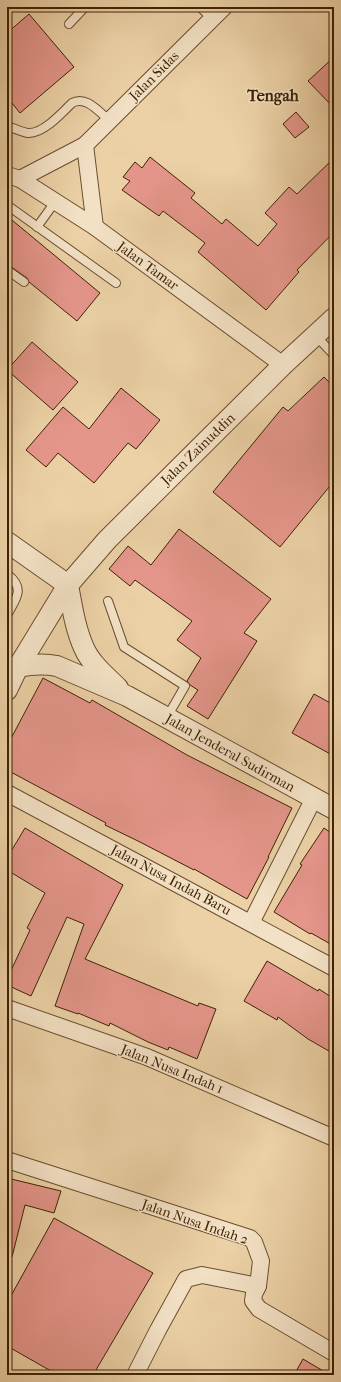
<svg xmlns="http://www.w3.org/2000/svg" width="341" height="1382" font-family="'IM FELL French Canon',serif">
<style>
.building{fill:#e5968b;stroke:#3f2206}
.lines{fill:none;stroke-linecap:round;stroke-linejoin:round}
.service-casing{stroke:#6a4e2e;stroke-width:10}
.minor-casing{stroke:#6a4e2e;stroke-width:18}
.tertiary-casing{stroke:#6a4e2e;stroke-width:22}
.service{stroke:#f3e1c5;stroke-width:8}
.minor{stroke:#f3e1c5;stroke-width:16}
.tertiary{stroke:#f3e1c5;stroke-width:20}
.labels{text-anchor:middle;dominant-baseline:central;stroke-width:3;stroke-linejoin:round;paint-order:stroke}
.street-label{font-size:14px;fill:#3f2206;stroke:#f3e1c5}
.quarter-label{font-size:16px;font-weight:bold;fill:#3f2206;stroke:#f3e1c5}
</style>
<rect width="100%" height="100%" fill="#ecd1a6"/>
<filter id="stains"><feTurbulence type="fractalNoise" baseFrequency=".005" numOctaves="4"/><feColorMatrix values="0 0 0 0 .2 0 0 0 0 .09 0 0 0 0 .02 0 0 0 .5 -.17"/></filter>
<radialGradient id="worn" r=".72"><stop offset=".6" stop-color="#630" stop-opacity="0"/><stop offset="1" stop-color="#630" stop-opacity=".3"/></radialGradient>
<!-- building -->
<g class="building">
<polygon points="29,14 74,67 20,113 7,97 7,33"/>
<polygon points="334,57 334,108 308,81"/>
<polygon points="296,112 309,127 295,138 283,124"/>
<polygon points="150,157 195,193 191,198 222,224 226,219 258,246 277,224 265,213 289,187 297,194 334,158 334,232 297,270 299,272 266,310 198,252 205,243 163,211 159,216 122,190 130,181 123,177 135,162 142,168"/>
<polygon points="7,216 100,293 77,321 29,282 27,278 7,264"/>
<polygon points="32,342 78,382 53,410 7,370"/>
<polygon points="324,377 334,387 334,481 280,547 213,492 283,407 288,411"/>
<polygon points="121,388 160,420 136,449 128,443 94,483 58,453 46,467 26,450 63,407 89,429"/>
<polygon points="179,529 271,599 244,633 257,641 208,719 187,706 198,690 190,685 187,681 201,658 177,640 192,621 135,580 130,586 109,569 128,546 151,565"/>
<polygon points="43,678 90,703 92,700 187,755 292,808 268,857 269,857 247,899 194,869 194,870 140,842 105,825 106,823 7,770 7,746"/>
<polygon points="314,694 334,705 334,756 292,733"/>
<polygon points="25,828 123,885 85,959 198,1006 199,1003 216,1009 197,1059 169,1047 168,1050 148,1042 110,1023 109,1026 78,1013 78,1014 55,1006 84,924 67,917 31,996 7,985 7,979 30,930 27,928 45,893 7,870 7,858"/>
<polygon points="324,828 334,835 334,946 311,933 310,934 274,912 302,865 300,864"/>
<polygon points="267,961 318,991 319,989 334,999 334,1054 308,1039 278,1017 277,1020 244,1001"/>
<polygon points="7,1178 61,1191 54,1213 25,1205 12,1257 7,1256"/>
<polygon points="54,1218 153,1273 93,1375 58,1375 7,1346 7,1303"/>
<polygon points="303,1359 330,1375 294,1375"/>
</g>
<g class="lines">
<defs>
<g id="service">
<polyline points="200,7 212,19"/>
<polyline points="69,24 85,7"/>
<path d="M7,126c7,2 14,6 21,7 15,1 34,-20 44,-30 14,-8 27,9 38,18"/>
<polyline points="7,205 116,283"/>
<polyline points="37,227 55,202"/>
<polyline points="7,270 24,282"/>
<polyline points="316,336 334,355"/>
<path d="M7,574c19,14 9,25 0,41"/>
<polyline points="108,601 124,647 185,686 167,717"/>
</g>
<g id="minor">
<polyline points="85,145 95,227"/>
<polyline points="7,175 20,179 95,227 283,365"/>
<polyline points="20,179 85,145 224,7"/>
<polyline points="7,793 334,968"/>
<polyline points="251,923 314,798"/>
<polyline points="7,1008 147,1057 334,1138"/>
<polyline points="7,1160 250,1238 254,1242 261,1261 258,1286 254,1294 253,1301 259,1309 334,1353"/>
<polyline points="135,1375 158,1330 186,1279 202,1275 258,1286"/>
</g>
<g id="tertiary">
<polyline points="7,542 68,585"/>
<path d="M68,585c4,21 7,43 16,63 7,16 22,28 34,40"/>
<path d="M18,667c14,-3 25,-4 39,-1l70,30 207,113"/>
<polyline points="7,690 18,667 68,585 107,540 283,365 334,318"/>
</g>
</defs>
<!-- service casing -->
<use href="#service" class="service-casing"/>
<!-- minor casing -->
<use href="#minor" class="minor-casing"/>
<!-- tertiary casing -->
<use href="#tertiary" class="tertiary-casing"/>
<!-- service -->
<use href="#service" class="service"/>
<!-- minor -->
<use href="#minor" class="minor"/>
<!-- tertiary -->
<use href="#tertiary" class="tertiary"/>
</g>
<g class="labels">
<!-- street labels -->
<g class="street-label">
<text transform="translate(154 76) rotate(-45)">Jalan Sidas</text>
<text transform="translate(148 266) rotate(36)">Jalan Tamar</text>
<text transform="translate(198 449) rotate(-44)">Jalan Zainuddin</text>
<text transform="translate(230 753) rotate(29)">Jalan Jenderal Sudirman</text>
<text transform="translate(171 880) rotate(28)">Jalan Nusa Indah Baru</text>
<text transform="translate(172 1069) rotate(22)">Jalan Nusa Indah 1</text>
<text transform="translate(195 1222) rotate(19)">Jalan Nusa Indah 2</text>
</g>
<!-- quarter labels -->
<g class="quarter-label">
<text x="273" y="95">Tengah</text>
</g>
</g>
<!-- margin -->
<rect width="341" height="1382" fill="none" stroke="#ecd1a6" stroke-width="24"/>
<rect x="8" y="8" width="325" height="1366" fill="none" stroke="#3f2206" stroke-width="2"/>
<rect x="12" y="12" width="317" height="1358" fill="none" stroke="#3f2206"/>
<rect width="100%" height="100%" filter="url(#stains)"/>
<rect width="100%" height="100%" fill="url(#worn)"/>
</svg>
